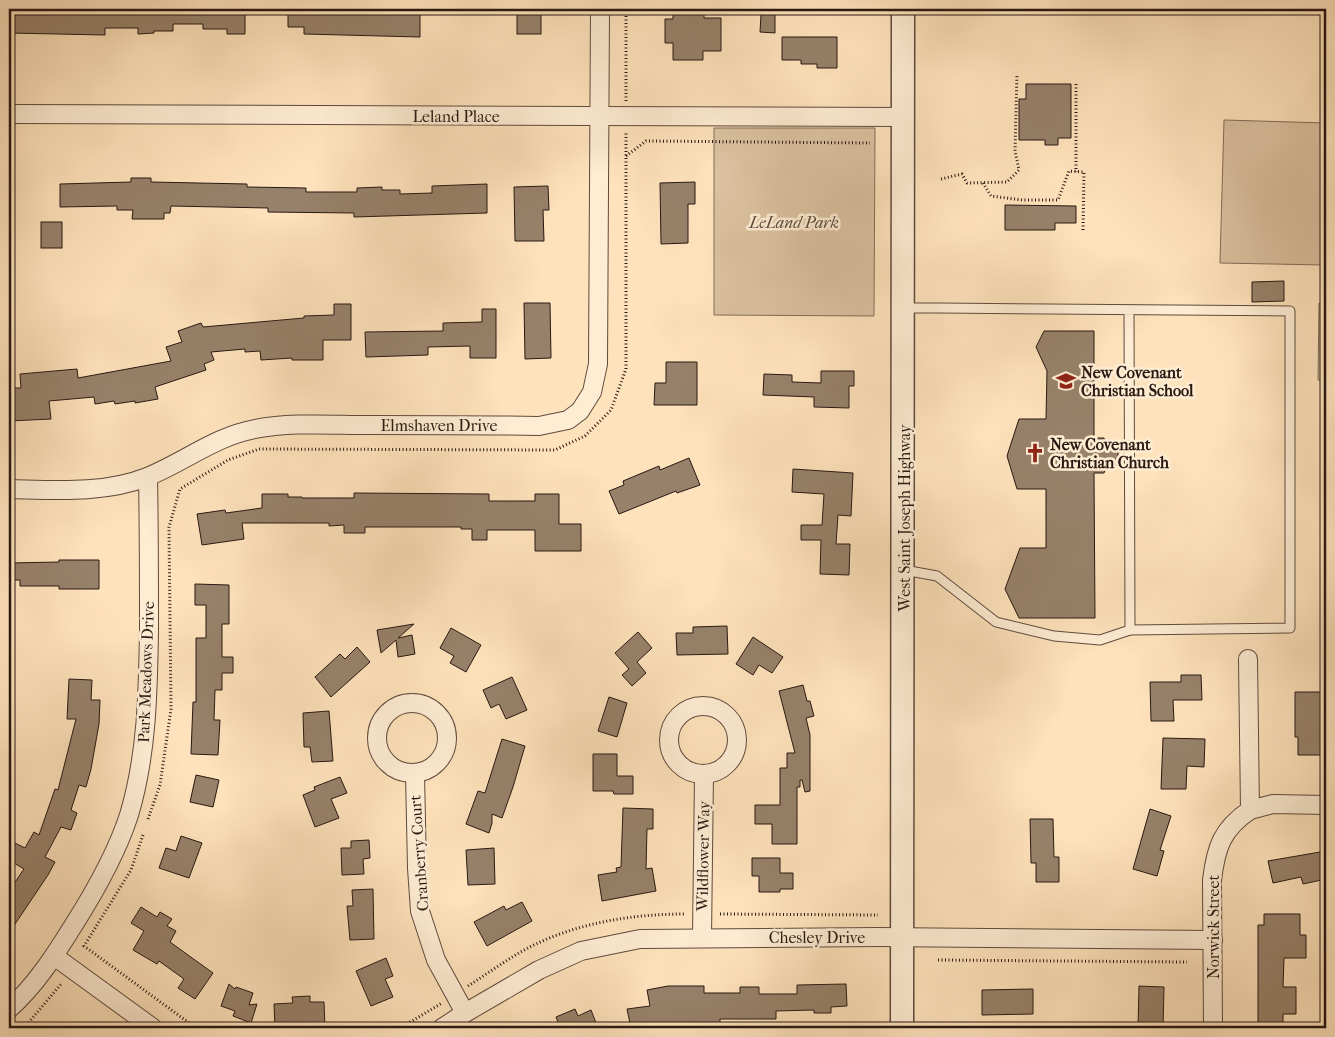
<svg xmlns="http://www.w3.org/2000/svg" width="1335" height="1037" font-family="'IM FELL French Canon',serif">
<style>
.green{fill:#dac09e;stroke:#816c58}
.building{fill:#97816a;stroke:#281812}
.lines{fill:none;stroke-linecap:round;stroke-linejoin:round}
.service-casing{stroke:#5e4a3c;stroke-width:11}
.minor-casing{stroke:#5e4a3c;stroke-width:20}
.tertiary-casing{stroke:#5e4a3c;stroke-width:25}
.path{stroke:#281812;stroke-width:3;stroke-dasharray:1 2.5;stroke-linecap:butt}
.service{stroke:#feecd3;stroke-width:9}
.minor{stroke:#feecd3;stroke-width:18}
.tertiary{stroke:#feecd3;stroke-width:22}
.labels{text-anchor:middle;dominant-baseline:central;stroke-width:5;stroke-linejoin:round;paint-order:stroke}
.street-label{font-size:16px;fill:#281812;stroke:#feecd3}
.park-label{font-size:16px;font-style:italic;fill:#5d4a3c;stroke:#feecd3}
.poi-label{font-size:16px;font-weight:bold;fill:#281812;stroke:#feecd3;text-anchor:start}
</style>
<rect width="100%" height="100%" fill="#fee2bb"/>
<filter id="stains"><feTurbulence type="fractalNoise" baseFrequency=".004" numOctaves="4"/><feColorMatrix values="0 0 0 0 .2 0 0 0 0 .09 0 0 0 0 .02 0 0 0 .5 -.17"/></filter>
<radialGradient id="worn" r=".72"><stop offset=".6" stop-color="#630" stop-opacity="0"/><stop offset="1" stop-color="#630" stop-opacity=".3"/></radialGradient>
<!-- green -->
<g class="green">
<polygon points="1224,120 1326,123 1324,265 1220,263"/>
<polygon points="714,128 875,128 874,316 714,315"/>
<polygon points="1319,303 1326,303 1326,380 1318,380"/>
</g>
<!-- building -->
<g class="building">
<polygon points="9,9 245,9 245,34 227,34 227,29 203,29 203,24 173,24 173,31 154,31 154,33 138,34 138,28 105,28 105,35 9,33"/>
<polygon points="288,9 393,9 393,11 420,11 420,37 304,34 304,27 288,27"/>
<rect x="517" y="9" width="24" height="25"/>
<polygon points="673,10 704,10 704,18 721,18 721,51 703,51 703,60 673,60 673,43 665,43 665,19 673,19"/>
<polygon points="761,14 775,14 775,33 760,32"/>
<polygon points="782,37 837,37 837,68 817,68 817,64 801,64 801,60 782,60"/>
<polygon points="1026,84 1071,84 1071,138 1058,138 1058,145 1045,145 1045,140 1019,140 1019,99 1026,99"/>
<polygon points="131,178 151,178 151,182 247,184 247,187 306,188 306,192 357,192 357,188 382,187 382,190 400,190 400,194 432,193 432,186 487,184 487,213 354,217 354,213 268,212 268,208 171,206 170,213 164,213 164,219 132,219 133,210 117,210 117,206 60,207 60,184 131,182"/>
<polygon points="695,182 695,204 688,204 688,243 661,244 660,183"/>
<polygon points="548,186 549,210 543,210 544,241 515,241 514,187"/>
<polygon points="1005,205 1076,206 1076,223 1055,223 1055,230 1005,230"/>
<rect x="41" y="222" width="21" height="26"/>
<polygon points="1284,281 1284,301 1252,302 1252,282"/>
<polygon points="524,303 550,303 551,358 525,359"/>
<polygon points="334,304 351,304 351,340 323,340 323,360 292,360 292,358 261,360 260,351 245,352 245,349 211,352 214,360 204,364 206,370 155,387 158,399 135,403 135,401 115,404 114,401 95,404 94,397 49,401 51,419 9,421 9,388 21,388 20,374 77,369 78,378 171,361 166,347 182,342 178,331 201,323 203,327 304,318 304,316 334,315"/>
<polygon points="482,309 496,309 496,358 470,358 470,346 428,347 428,355 366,357 365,332 443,331 443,323 482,322"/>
<polygon points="1044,331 1094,331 1094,438 1104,438 1106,445 1118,445 1118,465 1107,465 1104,473 1094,473 1095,618 1019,618 1005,589 1020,548 1046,548 1046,489 1017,489 1007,456 1019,419 1046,419 1047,371 1036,347"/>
<polygon points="666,362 697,362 697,405 654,405 655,383 666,383"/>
<polygon points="821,371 854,371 854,386 849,386 849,408 814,407 814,397 763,395 764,374 792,375 792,382 821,383"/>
<polygon points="689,458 700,485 677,493 676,491 619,514 609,491 624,485 623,481 659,466 660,470"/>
<polygon points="793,469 853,473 851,516 838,515 836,544 850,544 849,575 820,574 821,540 801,540 801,525 822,525 824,494 792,492"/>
<polygon points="354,493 489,494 489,501 535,501 535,494 559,494 559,524 581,524 581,551 535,551 535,530 487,530 487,540 472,540 472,529 461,529 461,527 365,527 365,533 344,533 344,525 329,526 329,523 242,523 244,539 202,545 197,514 225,510 226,513 262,508 262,494 288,494 288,497 302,497 302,498 354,498"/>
<polygon points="59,560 99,560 99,589 59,589 59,586 20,586 20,580 9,580 9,563 59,562"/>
<polygon points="195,584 229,585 229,624 222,624 222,657 233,657 233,673 222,673 222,690 215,690 214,720 220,720 218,755 191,754 193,702 196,702 196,638 206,638 206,605 195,605"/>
<polygon points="414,624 398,638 412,635 415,654 398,657 396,640 381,653 377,630"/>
<polygon points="727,626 728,654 677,655 676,633 693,633 693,627"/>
<polygon points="451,628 481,645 466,672 450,663 454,656 440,648"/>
<polygon points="638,632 652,648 637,662 646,673 632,686 622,675 629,669 615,653"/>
<polygon points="753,637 783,657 772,673 759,665 753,675 736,664"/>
<polygon points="357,647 370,662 331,697 315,677 340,654 345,659"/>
<polygon points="1181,675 1201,675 1202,700 1173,700 1174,721 1151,721 1150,682 1181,682"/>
<polygon points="512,677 527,710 506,719 499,704 491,708 483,690"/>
<polygon points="69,679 92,680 91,700 100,700 99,724 91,769 86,787 79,785 71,810 77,813 71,830 61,827 45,857 55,862 48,875 9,933 9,891 24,869 9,860 9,854 15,843 25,848 34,832 39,835 55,789 58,790 76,719 67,719"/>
<polygon points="803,685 807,701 810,701 814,716 806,718 810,735 810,791 805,792 802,780 800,780 800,787 797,787 797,844 772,844 772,824 755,824 755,805 780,805 780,768 787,768 787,753 795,753 779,691"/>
<polygon points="1295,692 1325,692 1324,755 1298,755 1298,737 1295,737"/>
<polygon points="609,697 627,703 617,737 598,731"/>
<polygon points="329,711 333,761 312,762 310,747 304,747 303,713"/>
<polygon points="1163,738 1205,739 1204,767 1187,766 1186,789 1161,789"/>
<polygon points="502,739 525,746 513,787 502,818 492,814 492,823 489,833 466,824 478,791 485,793"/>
<polygon points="593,754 617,754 617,776 633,776 633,794 614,794 613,791 593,791"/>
<polygon points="196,775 219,780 213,807 190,802"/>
<polygon points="340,777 347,793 331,799 339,818 315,827 303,795 315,790 314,787"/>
<polygon points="623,808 653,809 653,829 647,829 646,869 652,868 656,891 602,901 598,875 617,872 616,868 621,867"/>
<polygon points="1150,809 1171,816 1160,850 1164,851 1157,876 1133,869"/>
<polygon points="1030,819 1053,819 1054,857 1059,857 1059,882 1036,882 1036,863 1031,863"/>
<polygon points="181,836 202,843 189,878 159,868 166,848 176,851"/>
<polygon points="369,840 370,858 363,859 364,874 342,875 341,848 351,848 351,841"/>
<polygon points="494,848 495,884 468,885 466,850"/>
<polygon points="1326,851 1326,879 1303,884 1301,877 1273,883 1268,861"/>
<polygon points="752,858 780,858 780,873 793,873 793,889 780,889 780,892 759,892 759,876 752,876"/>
<polygon points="373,889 374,939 350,940 347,906 353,906 352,890"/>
<polygon points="522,902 532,921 487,946 474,922 504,906 506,910"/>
<polygon points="141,907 157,917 160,912 172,919 167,926 176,931 170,942 213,973 195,999 178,988 184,979 159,961 157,964 133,950 144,931 131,923"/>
<polygon points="1264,914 1300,914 1300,935 1306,935 1306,958 1284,958 1283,987 1296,987 1296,1014 1283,1014 1283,1028 1258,1028 1258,925 1264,925"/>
<polygon points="386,958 393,976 385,979 393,997 371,1006 356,971"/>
<polygon points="229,984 235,989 236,987 253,993 249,1005 257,1004 251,1023 233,1016 235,1011 221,1006"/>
<polygon points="846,984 847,1006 831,1007 831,1013 814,1013 814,1010 776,1011 776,1019 720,1019 720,1025 667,1024 668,1028 631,1028 627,1009 650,1006 647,990 668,986 704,986 704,993 740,993 740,987 759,987 759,994 797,994 797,985"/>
<polygon points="1139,986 1164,987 1163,1028 1138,1028"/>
<polygon points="1033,989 1033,1014 982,1015 982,990"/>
<polygon points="310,996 310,1002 324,1002 325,1028 275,1028 274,1004 293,1003 292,997"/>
<polygon points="575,1009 578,1016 591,1010 598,1028 551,1028 559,1025 556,1017"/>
</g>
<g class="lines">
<defs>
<g id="service">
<polyline points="904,308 939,308 1290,311 1290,628 1130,630 1129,310"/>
<polyline points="904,570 937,576 996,622 1054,636 1100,640 1130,630"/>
</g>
<g id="minor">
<polyline points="9,114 903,117"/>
<path d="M9,489c46,1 95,5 138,-12 37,-15 69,-41 108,-48 36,-7 76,-4 113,-4 57,0 114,0 171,1l29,-6 12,-9 12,-19 6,-28 2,-355"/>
<circle cx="412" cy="738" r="35"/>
<circle cx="703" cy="740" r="34"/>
<polyline points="415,774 417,868 420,911 436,960 465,1013"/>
<polyline points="1250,810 1273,804 1326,805"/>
<polyline points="702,937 704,774"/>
<polyline points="54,956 153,1028"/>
<path d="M9,1009c26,-23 46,-54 64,-83 21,-33 44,-74 56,-111 18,-60 19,-122 20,-184 0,-51 0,-103 -1,-154"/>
<polyline points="442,1028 465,1013 539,970 581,951 640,939 878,937 1213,940"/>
<path d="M1213,1028l-1,-148c4,-33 10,-51 38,-70l-2,-151"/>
</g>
<polyline id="tertiary" points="902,1028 903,9"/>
</defs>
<!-- service casing -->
<use href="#service" class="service-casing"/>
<!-- minor casing -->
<use href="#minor" class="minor-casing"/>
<!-- tertiary casing -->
<use href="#tertiary" class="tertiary-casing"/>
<!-- path -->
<g class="path">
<polyline points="626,9 626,101"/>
<polyline points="1076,84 1076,172"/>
<polyline points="626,156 646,141 870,143"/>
<polyline points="941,179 962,174 967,183 1007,182 1019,170 1015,151 1017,74"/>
<polyline points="983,183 991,196 1022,200 1058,200 1069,171 1084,172 1083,230"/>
<polyline points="148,819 160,785 171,709 169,527 180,489 228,460 259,449 555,450 585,436 611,410 626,369 626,132"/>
<polyline points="143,835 131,870 84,946 196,1028"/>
<polyline points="720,914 878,915"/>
<polyline points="938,960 1187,962"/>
<path d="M468,986c19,-12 38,-26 58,-37 49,-26 105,-35 160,-35"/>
<polyline points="24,1028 62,983"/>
<polyline points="397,1028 412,1021 442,1003"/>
</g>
<!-- service -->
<use href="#service" class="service"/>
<!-- minor -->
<use href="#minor" class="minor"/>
<!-- tertiary -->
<use href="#tertiary" class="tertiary"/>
</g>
<!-- icons -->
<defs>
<symbol id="school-bare" viewBox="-9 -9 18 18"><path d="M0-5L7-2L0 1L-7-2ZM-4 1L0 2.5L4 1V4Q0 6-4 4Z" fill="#8f2418" stroke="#feecd3" stroke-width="2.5" paint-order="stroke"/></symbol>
<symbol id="church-bare" viewBox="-9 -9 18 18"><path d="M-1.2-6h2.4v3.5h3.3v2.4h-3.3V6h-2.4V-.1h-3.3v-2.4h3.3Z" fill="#8f2418" stroke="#feecd3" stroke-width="2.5" paint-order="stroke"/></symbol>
</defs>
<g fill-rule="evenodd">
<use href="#school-bare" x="1052" y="367" width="28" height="28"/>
<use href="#church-bare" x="1021" y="439" width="28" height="28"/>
</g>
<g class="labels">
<!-- street labels -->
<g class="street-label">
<text x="456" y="116">Leland Place</text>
<text x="439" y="425">Elmshaven Drive</text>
<text transform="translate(904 518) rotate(-90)">West Saint Joseph Highway</text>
<text transform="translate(146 672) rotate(-88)">Park Meadows Drive</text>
<text transform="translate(419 853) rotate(-94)">Cranberry Court</text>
<text transform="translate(703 856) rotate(-89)">Wildflower Way</text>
<text transform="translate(1213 927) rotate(-90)">Norwick Street</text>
<text x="817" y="937">Chesley Drive</text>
</g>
<!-- park labels -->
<g class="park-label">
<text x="794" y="222">LeLand Park</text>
</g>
<!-- poi labels -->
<g class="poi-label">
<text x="1081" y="372">New Covenant<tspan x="1081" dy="18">Christian School</tspan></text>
<text x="1050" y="444">New Covenant<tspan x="1050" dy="18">Christian Church</tspan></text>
</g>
</g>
<!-- margin -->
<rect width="1335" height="1037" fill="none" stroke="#fee2bb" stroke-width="30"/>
<rect x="10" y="10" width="1315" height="1017" fill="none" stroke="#281812" stroke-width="2.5"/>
<rect x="15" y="15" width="1305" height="1007" fill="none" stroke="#281812"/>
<rect width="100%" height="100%" filter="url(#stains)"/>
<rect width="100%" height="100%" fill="url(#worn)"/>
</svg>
